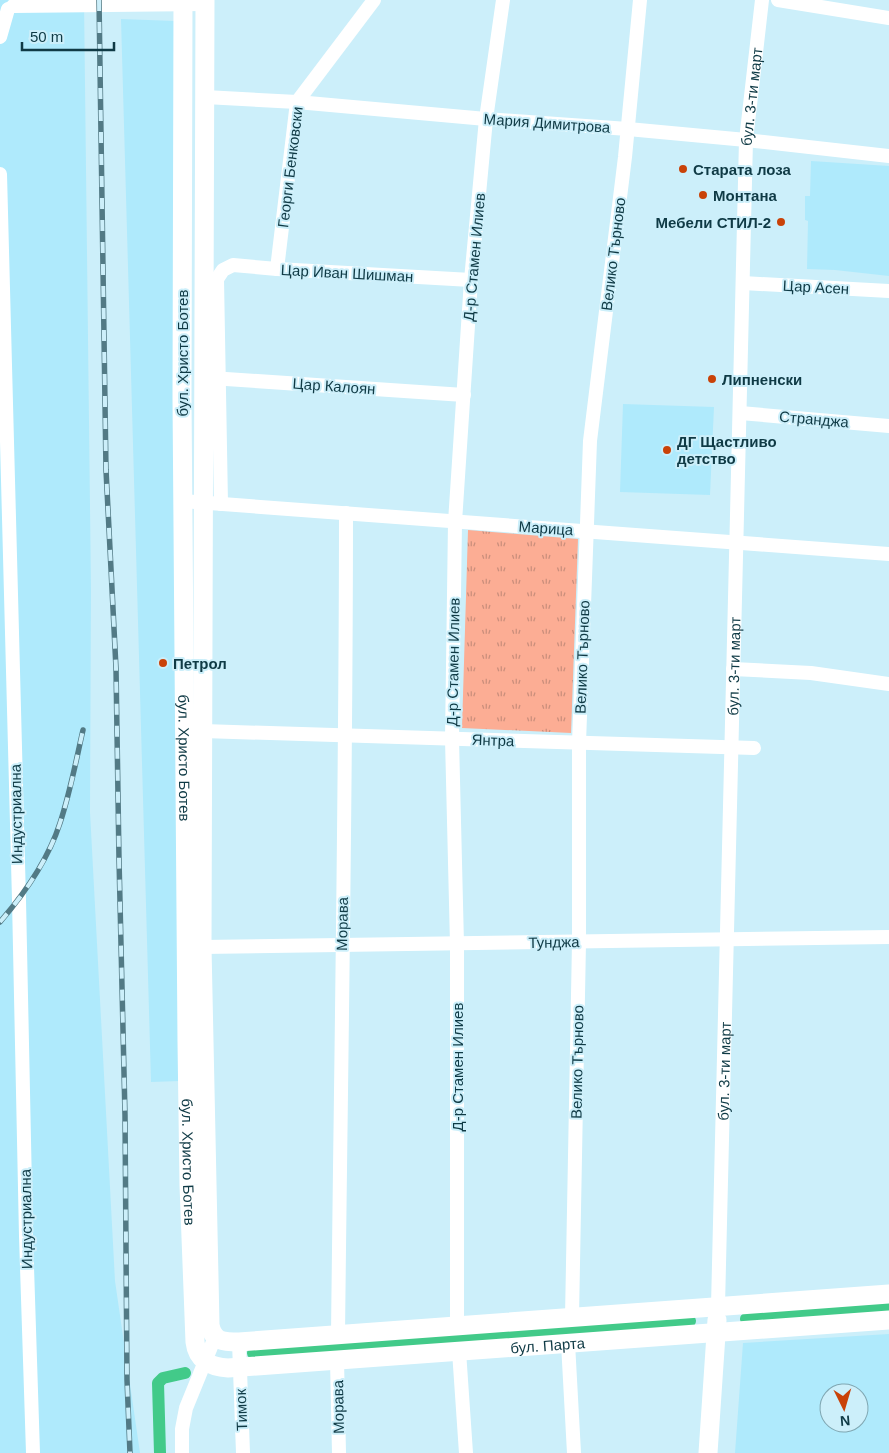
<svg xmlns="http://www.w3.org/2000/svg" width="889" height="1453" font-family="Arial,sans-serif">
<style>
.built{fill:#afeafc;fill-rule:evenodd}
.grass{fill:url(#grass-tufts)}
.lines{fill:none;stroke-linecap:round;stroke-linejoin:round}
.canal{stroke:#42ca89;stroke-width:12}
.street{stroke:#fff;stroke-width:14}
.secondary{stroke:#fff;stroke-width:19}
.rail-casing{stroke:#527a85;stroke-width:5.5}
.rail{stroke:#cceffa;stroke-width:4;stroke-dasharray:11;stroke-linecap:butt}
.poi-dot{fill:#c94208;stroke:#cceffa;stroke-width:2}
.labels{text-anchor:middle;dominant-baseline:central;stroke-width:4;stroke-linejoin:round;paint-order:stroke}
.street-label{font-size:15px;fill:#0f3a45;stroke:#cceffa}
.poi-label{font-size:15px;font-weight:bold;fill:#0f3a45;stroke:#cceffa;text-anchor:start}
</style>
<defs>
<pattern id="grass-tufts" width="24" height="20" patternUnits="userSpaceOnUse" patternTransform="scale(1.25)"><rect width="24" height="20" fill="#fcad94"/><path d="M3 7l-1-3M5 7V3M7 7l1-3M15 17l-1-3M17 17v-4M19 17l1-3" fill="none" stroke="#ca8e7b"/></pattern>
</defs>
<rect width="100%" height="100%" fill="#cceffa"/>
<!-- built -->
<g class="built">
<polygon points="0,0 84,0 91,591 90,812 115,1281 140,1453 0,1453"/>
<polygon points="121,19 175,21 180,1081 151,1082"/>
<polygon points="811,161 889,166 889,276 835,270 807,269 808,221 805,220 805,196 810,196"/>
<polygon points="623,404 714,407 710,495 620,492"/>
<path d="M889,1334v119h-154l8,-110zM829,1393h30v30h-30z"/>
</g>
<!-- grass -->
<polygon class="grass" points="468,530 578,539 571,733 462,728"/>
<g class="lines">
<!-- canal -->
<g class="canal">
<polyline points="746,1319 889,1308"/>
<polyline points="253,1353 690,1321"/>
<polyline points="160,1453 158,1383 163,1378 185,1373"/>
</g>
<!-- street -->
<g class="street">
<polyline points="778,0 889,18"/>
<polyline points="13,6 205,4"/>
<polyline points="0,37 8,9"/>
<polyline points="205,97 297,102 486,119 628,129 746,140 889,156"/>
<polyline points="0,174 19,900 26,1236 33,1453"/>
<polyline points="277,269 297,102 374,0"/>
<polyline points="743,283 889,291"/>
<polyline points="211,378 464,395"/>
<polyline points="740,413 889,426"/>
<polyline points="182,501 889,554"/>
<polyline points="221,504 217,279 223,270 233,265 277,269 471,280"/>
<polyline points="733,669 811,673 889,684"/>
<polyline points="203,731 754,748"/>
<polyline points="202,947 889,937"/>
<path id="s1" d="M718,1306l28,-1166 16,-140"/>
<polyline points="572,1317 579,942 579,743 590,441 625,157 640,0"/>
<polyline points="457,1326 457,944 452,739 455,522 471,280 486,119 503,0"/>
<path d="M338,1335c3,-274 8,-548 8,-822"/>
<polyline points="239,1342 243,1453"/>
<polyline points="568,1343 574,1453"/>
<polyline points="459,1351 466,1453"/>
<polyline points="337,1360 339,1453"/>
<polyline points="182,1453 182,1429 186,1408 215,1337"/>
</g>
<!-- secondary -->
<g class="secondary">
<path id="s2" d="M183,0l-1,398 5,644 2,143 6,157c2,18 15,25 33,26l661,-48"/>
<path d="M205,0l-3,947 8,378c3,17 14,17 29,17l650,-48"/>
<polyline points="708,1453 717,1320"/>
</g>
<defs>
<g id="rail">
<polyline points="99,0 106,470 116,668 119,859 125,1115 127,1380 130,1453"/>
<path d="M0,922c25,-29 48,-62 60,-99 10,-30 16,-62 23,-93"/>
</g>
</defs>
<!-- rail casing -->
<use href="#rail" class="rail-casing"/>
<!-- rail -->
<use href="#rail" class="rail"/>
</g>
<!-- markers -->
<g class="poi-dot">
<circle cx="683" cy="169" r="5"/>
<circle cx="703" cy="195" r="5"/>
<circle cx="781" cy="222" r="5"/>
<circle cx="712" cy="379" r="5"/>
<circle cx="667" cy="450" r="5"/>
<circle cx="163" cy="663" r="5"/>
</g>
<g class="labels">
<!-- street labels -->
<g class="street-label">
<text stroke="none"><textPath href="#s1" startOffset="1210">бул. 3-ти март</textPath></text>
<text transform="translate(547 123) rotate(4)">Мария Димитрова</text>
<text transform="translate(290 167) rotate(-83)">Георги Бенковски</text>
<text transform="translate(613 254) rotate(-83)">Велико Търново</text>
<text transform="translate(474 257) rotate(-85)">Д-р Стамен Илиев</text>
<text transform="translate(347 273) rotate(3)">Цар Иван Шишман</text>
<text transform="translate(816 287) rotate(3)">Цар Асен</text>
<text transform="translate(182 353) rotate(-90)">бул. Христо Ботев</text>
<text transform="translate(334 386) rotate(4)">Цар Калоян</text>
<text transform="translate(814 419) rotate(5)">Странджа</text>
<text transform="translate(546 528) rotate(4)">Марица</text>
<text transform="translate(582 657) rotate(-88)">Велико Търново</text>
<text transform="translate(453 662) rotate(-89)">Д-р Стамен Илиев</text>
<text stroke="none"><textPath href="#s1" startOffset="640">бул. 3-ти март</textPath></text>
<text transform="translate(493 740) rotate(2)">Янтра</text>
<text stroke="none"><textPath href="#s2" startOffset="758">бул. Христо Ботев</textPath></text>
<text transform="translate(16 814) rotate(-91)">Индустриална</text>
<text transform="translate(342 924) rotate(-89)">Морава</text>
<text transform="translate(554 942) rotate(-1)">Тунджа</text>
<text transform="translate(577 1062) rotate(-89)">Велико Търново</text>
<text transform="translate(457 1067) rotate(-90)">Д-р Стамен Илиев</text>
<text stroke="none"><textPath href="#s1" startOffset="235">бул. 3-ти март</textPath></text>
<text stroke="none"><textPath href="#s2" startOffset="1162">бул. Христо Ботев</textPath></text>
<text transform="translate(26 1219) rotate(-91)">Индустриална</text>
<text stroke="none"><textPath href="#s2" startOffset="1709">бул. Парта</textPath></text>
<text transform="translate(338 1407) rotate(-91)">Морава</text>
<text transform="translate(241 1410) rotate(-92)">Тимок</text>
</g>
<!-- poi labels -->
<g class="poi-label">
<text x="693" y="169">Старата лоза</text>
<text x="713" y="195">Монтана</text>
<text x="771" y="222" text-anchor="end">Мебели СТИЛ-2</text>
<text x="722" y="379">Липненски</text>
<text x="677" y="441">ДГ Щастливо<tspan x="677" dy="17">детство</tspan></text>
<text x="173" y="663">Петрол</text>
</g>
</g>
<!-- north arrow -->
<g transform="translate(844 1408) rotate(175)"><circle r="24" fill="#cceffa" stroke="#80a7b2"/>
<path d="M0-4L9 19L0 12L-9 19Z" fill="#c94208"/>
<text y="-8" font-size="14" font-weight="bold" text-anchor="middle" fill="#0f3a45">N</text>
</g>
<!-- scale -->
<path d="M22 42v8h92v-8" fill="none" stroke="#0f3a45" stroke-width="2.5"/>
<text x="30" y="42" font-size="15" fill="#0f3a45" stroke="#cceffa" stroke-width="4" paint-order="stroke">50 m</text>
</svg>
